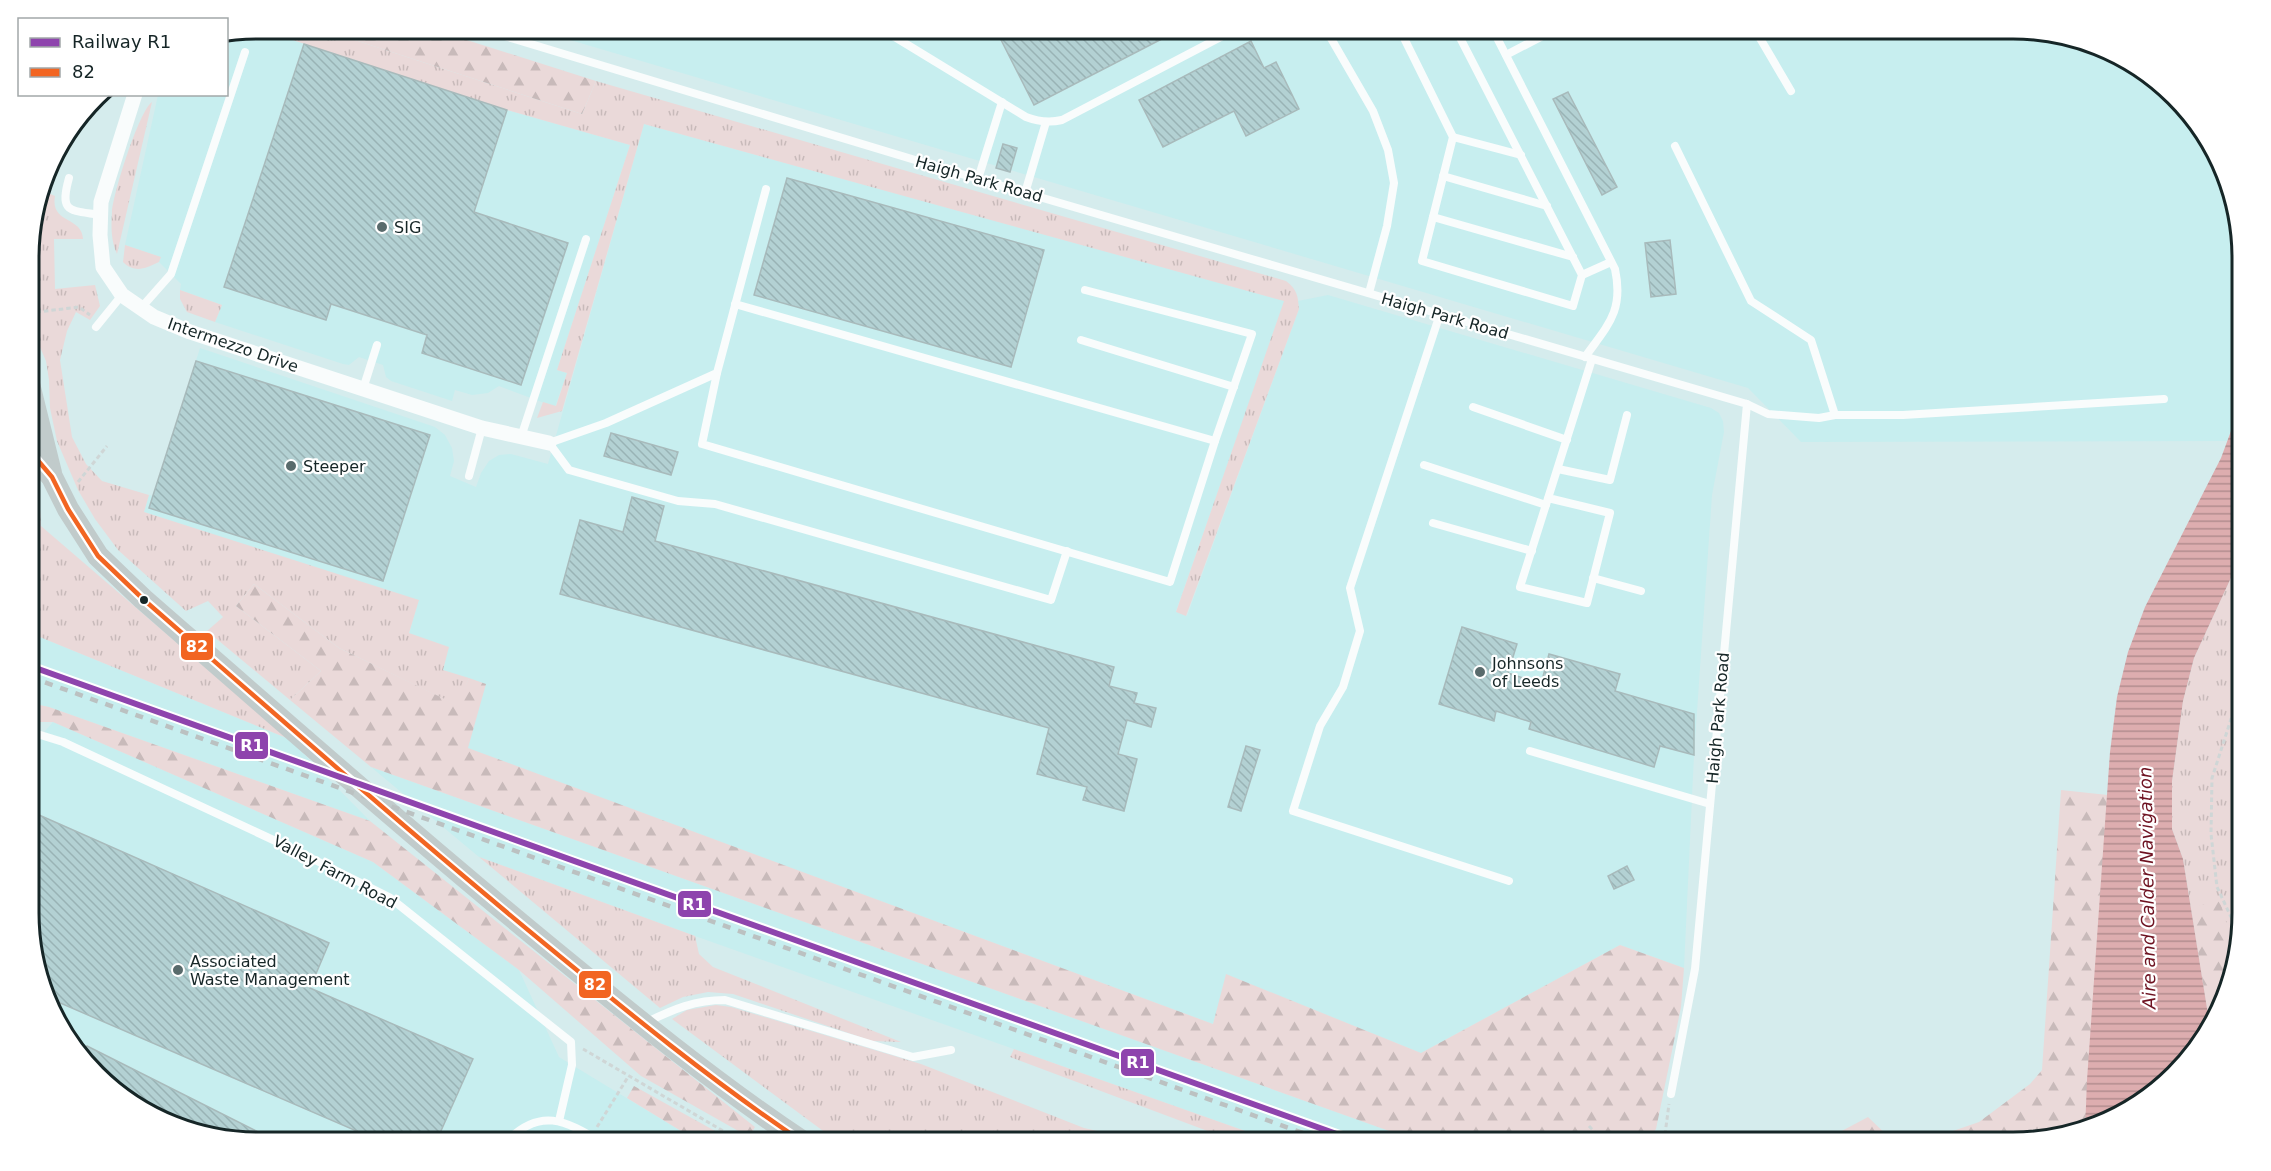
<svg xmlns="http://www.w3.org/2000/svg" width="2271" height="1171" font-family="'DejaVu Sans',sans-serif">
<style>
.built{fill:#c7eeef}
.grass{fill:url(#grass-tufts)}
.forest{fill:url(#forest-firs)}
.water{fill:url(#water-rules)}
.building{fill:url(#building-back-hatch);stroke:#a8babb;stroke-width:1.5}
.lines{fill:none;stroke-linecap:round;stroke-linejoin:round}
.path{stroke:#cfd6d6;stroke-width:3;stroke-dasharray:4.5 3;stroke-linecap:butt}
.service{stroke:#f9fcfc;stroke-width:8}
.minor{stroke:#f9fcfc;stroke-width:15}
.secondary{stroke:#c1cbcb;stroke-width:22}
.rail{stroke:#bbc1c1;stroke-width:4.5;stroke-dasharray:8 8;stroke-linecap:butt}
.bus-1-casing{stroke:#fff;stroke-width:9}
.bus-1{stroke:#f26522;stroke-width:4.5}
.rail-1-casing{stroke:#fff;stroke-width:10}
.rail-1{stroke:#8e44ad;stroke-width:6}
.poi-dot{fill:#596b6c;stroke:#fff;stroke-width:2}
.bus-dot{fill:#162627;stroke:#fff;stroke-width:2}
.labels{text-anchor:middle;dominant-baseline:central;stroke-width:4.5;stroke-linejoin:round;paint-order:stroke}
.street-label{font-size:16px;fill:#162627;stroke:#fff}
.poi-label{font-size:16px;fill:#162627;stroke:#fff;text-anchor:start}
.water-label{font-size:18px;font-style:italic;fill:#6e1221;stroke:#fff}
.rim{fill:none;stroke:#162627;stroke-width:3}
.line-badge{stroke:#fff;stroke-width:2}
.badge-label{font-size:16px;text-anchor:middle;font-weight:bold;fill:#fff}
</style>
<defs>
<pattern id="grass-tufts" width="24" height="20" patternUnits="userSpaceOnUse" patternTransform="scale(1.5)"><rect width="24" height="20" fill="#ead9d9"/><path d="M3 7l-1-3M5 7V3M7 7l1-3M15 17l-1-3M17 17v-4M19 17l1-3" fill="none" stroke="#c8baba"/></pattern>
<pattern id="forest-firs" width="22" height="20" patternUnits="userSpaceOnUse" patternTransform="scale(1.5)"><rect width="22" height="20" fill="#ead9d9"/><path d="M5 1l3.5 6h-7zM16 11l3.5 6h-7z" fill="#c8baba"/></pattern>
<pattern id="water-rules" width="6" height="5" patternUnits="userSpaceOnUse" patternTransform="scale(1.5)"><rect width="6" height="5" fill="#ddadaf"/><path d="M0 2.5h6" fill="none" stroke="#b28d8e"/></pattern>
<pattern id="building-back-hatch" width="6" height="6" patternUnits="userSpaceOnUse" patternTransform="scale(1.5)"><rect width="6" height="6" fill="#b3d1d3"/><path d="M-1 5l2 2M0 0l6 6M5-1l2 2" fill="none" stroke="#99b3b5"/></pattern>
</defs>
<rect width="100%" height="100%" fill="#d5eced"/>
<!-- built -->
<g class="built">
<polygon points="258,29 507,110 630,145 557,370 567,373 555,407 499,386 488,393 472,395 455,390 452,401 391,381 386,377 383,365 359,357 349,365 343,364 215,322 222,305 180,290 181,284 159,262 160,257 125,245 158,95 226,94 227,35"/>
<polygon points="533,29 2013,29 2115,52 2165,86 2204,130 2241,228 2241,404 2227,441 1801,442 1748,388"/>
<polygon points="644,124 1285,301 1176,611 1187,616 1299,309 1298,301 1328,295 1711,408 1719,413 1723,421 1724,432 1712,495 1694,755 1684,968 1620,945 1421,1053 1227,975 1213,1024 467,748 485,684 442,670 409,634 418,601 144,512 149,495 153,496 200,348 435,427 445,435 452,448 454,461 450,476 476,487 481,473 489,461 499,455 511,454 548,464"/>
<polygon points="30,633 289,739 370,821 49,707 30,703"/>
<polygon points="53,722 373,862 519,970 559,1057 699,1142 258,1142 156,1119 76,1053 46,1001 31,944 30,748"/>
<polygon points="371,767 1420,1142 1276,1142 695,936 479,857"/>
</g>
<!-- grass -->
<g class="grass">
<path d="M259,29h62l261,85 14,-33 690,200c11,8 12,15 13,28l-113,307 -10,-4 108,-311 -640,-177 -82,287 -25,7 6,-16 13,4 11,-33 -10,-3 73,-225 -123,-35z"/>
<path d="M152,102l-35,152c-6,-13 -6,-27 -5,-42 1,-18 27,-101 40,-110z"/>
<path d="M43,191l12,5c-5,28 27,20 28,43h-29l1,50 40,-4 5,21 -10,14 -14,-8 -9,19 -7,29 12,77 14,27 16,17 47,14 -5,17 275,88 -10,33 40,14 -6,23 26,8 -11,28 -119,-58 -85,-64 -18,22 85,65 -31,29 -83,-69 16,-14 -15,-16 -22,10 -68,-61 -23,-31 -17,-29 -21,-49 -7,-33 -1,-28 -3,-19 -14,-32 -3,-87z"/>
<path d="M125,245l36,12 -2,5c-13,6 -24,12 -36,0z"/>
<polygon points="180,290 222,305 215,322 187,312 180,299"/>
<path d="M30,474c9,17 10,32 11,52l248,213 -259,-106z"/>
<polygon points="2241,556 2242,914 2219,1015 2210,1027 2183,859 2172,829 2172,780 2183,701 2194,658"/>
<polygon points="479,857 695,936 699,954 713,967 901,1042 872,1041 733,994 708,992 683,997 660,1008"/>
<polygon points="716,1005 731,1007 921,1064 1084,1128 1147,1142 838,1142 672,1019 687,1010"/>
<polygon points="1014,1049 1276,1142 1237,1142 1010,1057"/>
</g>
<!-- forest -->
<g class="forest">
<polygon points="321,29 432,29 596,81 582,114"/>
<polygon points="254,584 339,648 457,705 469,678 486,684 468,748 1213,1024 1226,974 1421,1053 1620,945 1684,968 1681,1007 1656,1129 1647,1142 1420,1142 371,767 290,700 321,671 236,606"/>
<polygon points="30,703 49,707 370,821 755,1127 749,1137 641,1076 519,970 373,862 53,722 30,722"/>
<polygon points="2061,790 2108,795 2085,1131 2028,1142 1921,1142 1979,1122 2030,1084 2042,1070"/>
<polygon points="2220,901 2234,949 2219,1015 2210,1027 2191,907"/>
<polygon points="634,1086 735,1142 699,1142 627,1098"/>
<polygon points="1868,1117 1894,1142 1821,1142"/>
</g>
<!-- water -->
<polygon class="water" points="2241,404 2241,556 2194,658 2183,701 2172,781 2172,829 2183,859 2210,1027 2185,1065 2140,1104 2085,1131 2087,1080 2110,752 2117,697 2128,652 2145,607 2221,458"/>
<!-- building -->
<g class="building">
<polygon points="995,28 1183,28 1034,105"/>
<polygon points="1251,41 1264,68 1276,62 1299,109 1246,136 1234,111 1163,147 1139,100"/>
<polygon points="304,44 507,110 474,212 568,243 521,385 422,353 427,335 331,304 326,320 224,287"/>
<polygon points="1568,92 1617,187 1602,195 1553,99"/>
<polygon points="1003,144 1017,148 1010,172 996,168"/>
<polygon points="787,178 1044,250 1011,367 754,295"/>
<polygon points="1670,240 1676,294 1651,297 1645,243"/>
<polygon points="196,361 430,435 383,581 149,508"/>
<polygon points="611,433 678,452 671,475 604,456"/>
<polygon points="632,497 664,506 655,541 1114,667 1109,686 1137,693 1134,703 1156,708 1151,727 1127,720 1118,754 1137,759 1124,811 1083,800 1087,787 1037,774 1049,728 560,594 580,520 623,532"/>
<polygon points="1462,627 1517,644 1508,673 1541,684 1549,654 1620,674 1615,691 1694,714 1694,755 1660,746 1654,767 1529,729 1531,722 1496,711 1494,721 1439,704"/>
<polygon points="1246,746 1260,750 1241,811 1228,807"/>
<polygon points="30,811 329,943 310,988 473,1059 436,1142 382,1142 44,996 31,944"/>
<polygon points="1627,866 1634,880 1614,889 1608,876"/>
<polygon points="87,1046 276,1141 275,1142 258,1143 156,1119 81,1057"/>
</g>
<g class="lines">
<!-- path -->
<g class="path">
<polyline points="29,313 79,307 90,315"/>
<polyline points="78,482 107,446"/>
<polyline points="2238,932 2217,887 2211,834 2212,778 2242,685"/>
<polyline points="583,1049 742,1142"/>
<polyline points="1589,1126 1604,1142"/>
<polyline points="597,1127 628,1077"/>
<polyline points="750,1142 756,1134"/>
<polyline points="1664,1142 1669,1104"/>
</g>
<!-- service -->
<g class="service">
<polyline points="478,28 978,179 1747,404 1695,969 1671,1094"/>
<path d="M880,28l146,89c13,5 23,6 36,3l176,-92"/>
<polyline points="1325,28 1373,111 1388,150 1394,183 1387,226 1369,293"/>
<polyline points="1399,28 1453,137 1422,261 1573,306 1582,275 1455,28"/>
<path d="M1492,28l123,241c9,42 -7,56 -30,88"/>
<polyline points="1754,28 1791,91"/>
<polyline points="1506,55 1558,28"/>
<polyline points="1453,137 1521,155"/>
<polyline points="1675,146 1751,301 1811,340 1835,415"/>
<polyline points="1443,176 1547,206"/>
<path d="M69,178c-10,36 1,32 32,37"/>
<polyline points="978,179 1002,102"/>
<polyline points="766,189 717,373 606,423 549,443 569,470 678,501 715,504 1051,600 1067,551"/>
<polyline points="1025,193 1046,122"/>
<polyline points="1433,217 1573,257"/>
<polyline points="1582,275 1611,262"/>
<polyline points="735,304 1215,441 1252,334 1085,290"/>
<polyline points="141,308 171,274 245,52"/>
<polyline points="1440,314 1350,588 1360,631 1343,687 1320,726 1293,811 1509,881"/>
<polyline points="96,327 122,295"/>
<polyline points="1081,340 1234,387"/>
<polyline points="717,373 702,444 1170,582 1215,441"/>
<polyline points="363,389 377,345"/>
<polyline points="1747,404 1768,414 1819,418 1835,415 1903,415 2164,399"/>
<polyline points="1473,407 1567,440"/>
<polyline points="521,437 586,239"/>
<polyline points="1424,465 1546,505"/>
<polyline points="1558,469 1610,480 1627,415"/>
<polyline points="469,476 482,428"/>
<polyline points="1548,498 1610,513 1587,603 1520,587 1592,359"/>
<polyline points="1433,523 1532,551"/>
<polyline points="1593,578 1641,591"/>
<polyline points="30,734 34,733 63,742 299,852 389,897 571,1042 572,1065 559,1121"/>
<polyline points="1530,751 1710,804"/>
<path d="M647,1022c27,-13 48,-22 78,-22l188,57 38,-7"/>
<path d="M506,1142c34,-35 59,-22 95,0"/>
</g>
<!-- minor -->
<polyline class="minor" points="135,94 101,202 100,235 103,267 122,295 154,317 190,332 482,428 549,443"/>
<!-- secondary -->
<g class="secondary">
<polyline points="29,384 51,473"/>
<path d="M29,450l23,27 16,32 30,47 45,43c133,116 266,233 402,345 84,69 168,138 258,198"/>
</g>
<!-- rail -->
<polyline class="rail" points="30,677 1328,1142"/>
<defs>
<path id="bus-1" d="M29,450l23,27 16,32 30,47 45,43c133,116 266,233 402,345 84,69 168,138 258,198"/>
</defs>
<!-- bus-1 casing -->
<use href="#bus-1" class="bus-1-casing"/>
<!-- bus-1 -->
<use href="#bus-1" class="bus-1"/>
<defs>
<polyline id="rail-1" points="30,666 1359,1142"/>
</defs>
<!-- rail-1 casing -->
<use href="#rail-1" class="rail-1-casing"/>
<!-- rail-1 -->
<use href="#rail-1" class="rail-1"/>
</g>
<!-- markers -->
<g class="poi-dot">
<circle cx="382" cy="227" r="6"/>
<circle cx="291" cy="466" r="6"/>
<circle cx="1480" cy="672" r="6"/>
<circle cx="178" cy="970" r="6"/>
</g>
<circle class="bus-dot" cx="144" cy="600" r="5"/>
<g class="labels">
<!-- street labels -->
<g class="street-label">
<text transform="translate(979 179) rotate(16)">Haigh Park Road</text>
<text transform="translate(1445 316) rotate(16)">Haigh Park Road</text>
<text transform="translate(233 345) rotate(19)">Intermezzo Drive</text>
<text transform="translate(1718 718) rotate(-85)">Haigh Park Road</text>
<text transform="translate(335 872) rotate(28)">Valley Farm Road</text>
</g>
<!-- poi labels -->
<g class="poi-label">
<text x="394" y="227">SIG</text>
<text x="303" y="466">Steeper</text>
<text x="1492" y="663">Johnsons<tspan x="1492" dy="18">of Leeds</tspan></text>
<text x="190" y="961">Associated<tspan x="190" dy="18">Waste Management</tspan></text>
</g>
<!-- water labels -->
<g class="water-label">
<text transform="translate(2147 888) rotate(-91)">Aire and Calder Navigation</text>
</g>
</g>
<!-- crop -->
<path d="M0 0H2271V1171H0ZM258 39H2013A219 219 0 0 1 2232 258V913A219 219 0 0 1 2013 1132H258A219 219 0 0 1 39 913V258A219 219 0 0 1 258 39Z" fill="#fff" fill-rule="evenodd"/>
<path class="rim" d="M258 39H2013A219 219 0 0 1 2232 258V913A219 219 0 0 1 2013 1132H258A219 219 0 0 1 39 913V258A219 219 0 0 1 258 39Z"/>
<g class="line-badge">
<rect x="180" y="632" width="34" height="29" rx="6" fill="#f26522"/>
<rect x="234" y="731" width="35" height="29" rx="6" fill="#8e44ad"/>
<rect x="677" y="890" width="35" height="28" rx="6" fill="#8e44ad"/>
<rect x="578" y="970" width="34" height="29" rx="6" fill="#f26522"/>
<rect x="1120" y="1048" width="35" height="29" rx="6" fill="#8e44ad"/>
</g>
<g class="badge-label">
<text x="197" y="652">82</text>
<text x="252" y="751">R1</text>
<text x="694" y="910">R1</text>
<text x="595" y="990">82</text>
<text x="1138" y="1068">R1</text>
</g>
<!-- legend -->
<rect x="18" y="18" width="210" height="78" fill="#ffffff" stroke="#a2a8a9" stroke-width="1.5"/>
<rect x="30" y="38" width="30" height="9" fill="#8e44ad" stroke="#a2a8a9" stroke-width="1.5"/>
<text x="72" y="48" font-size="18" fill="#162627">Railway R1</text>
<rect x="30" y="68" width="30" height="9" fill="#f26522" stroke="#a2a8a9" stroke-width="1.5"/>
<text x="72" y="78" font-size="18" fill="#162627">82</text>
</svg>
